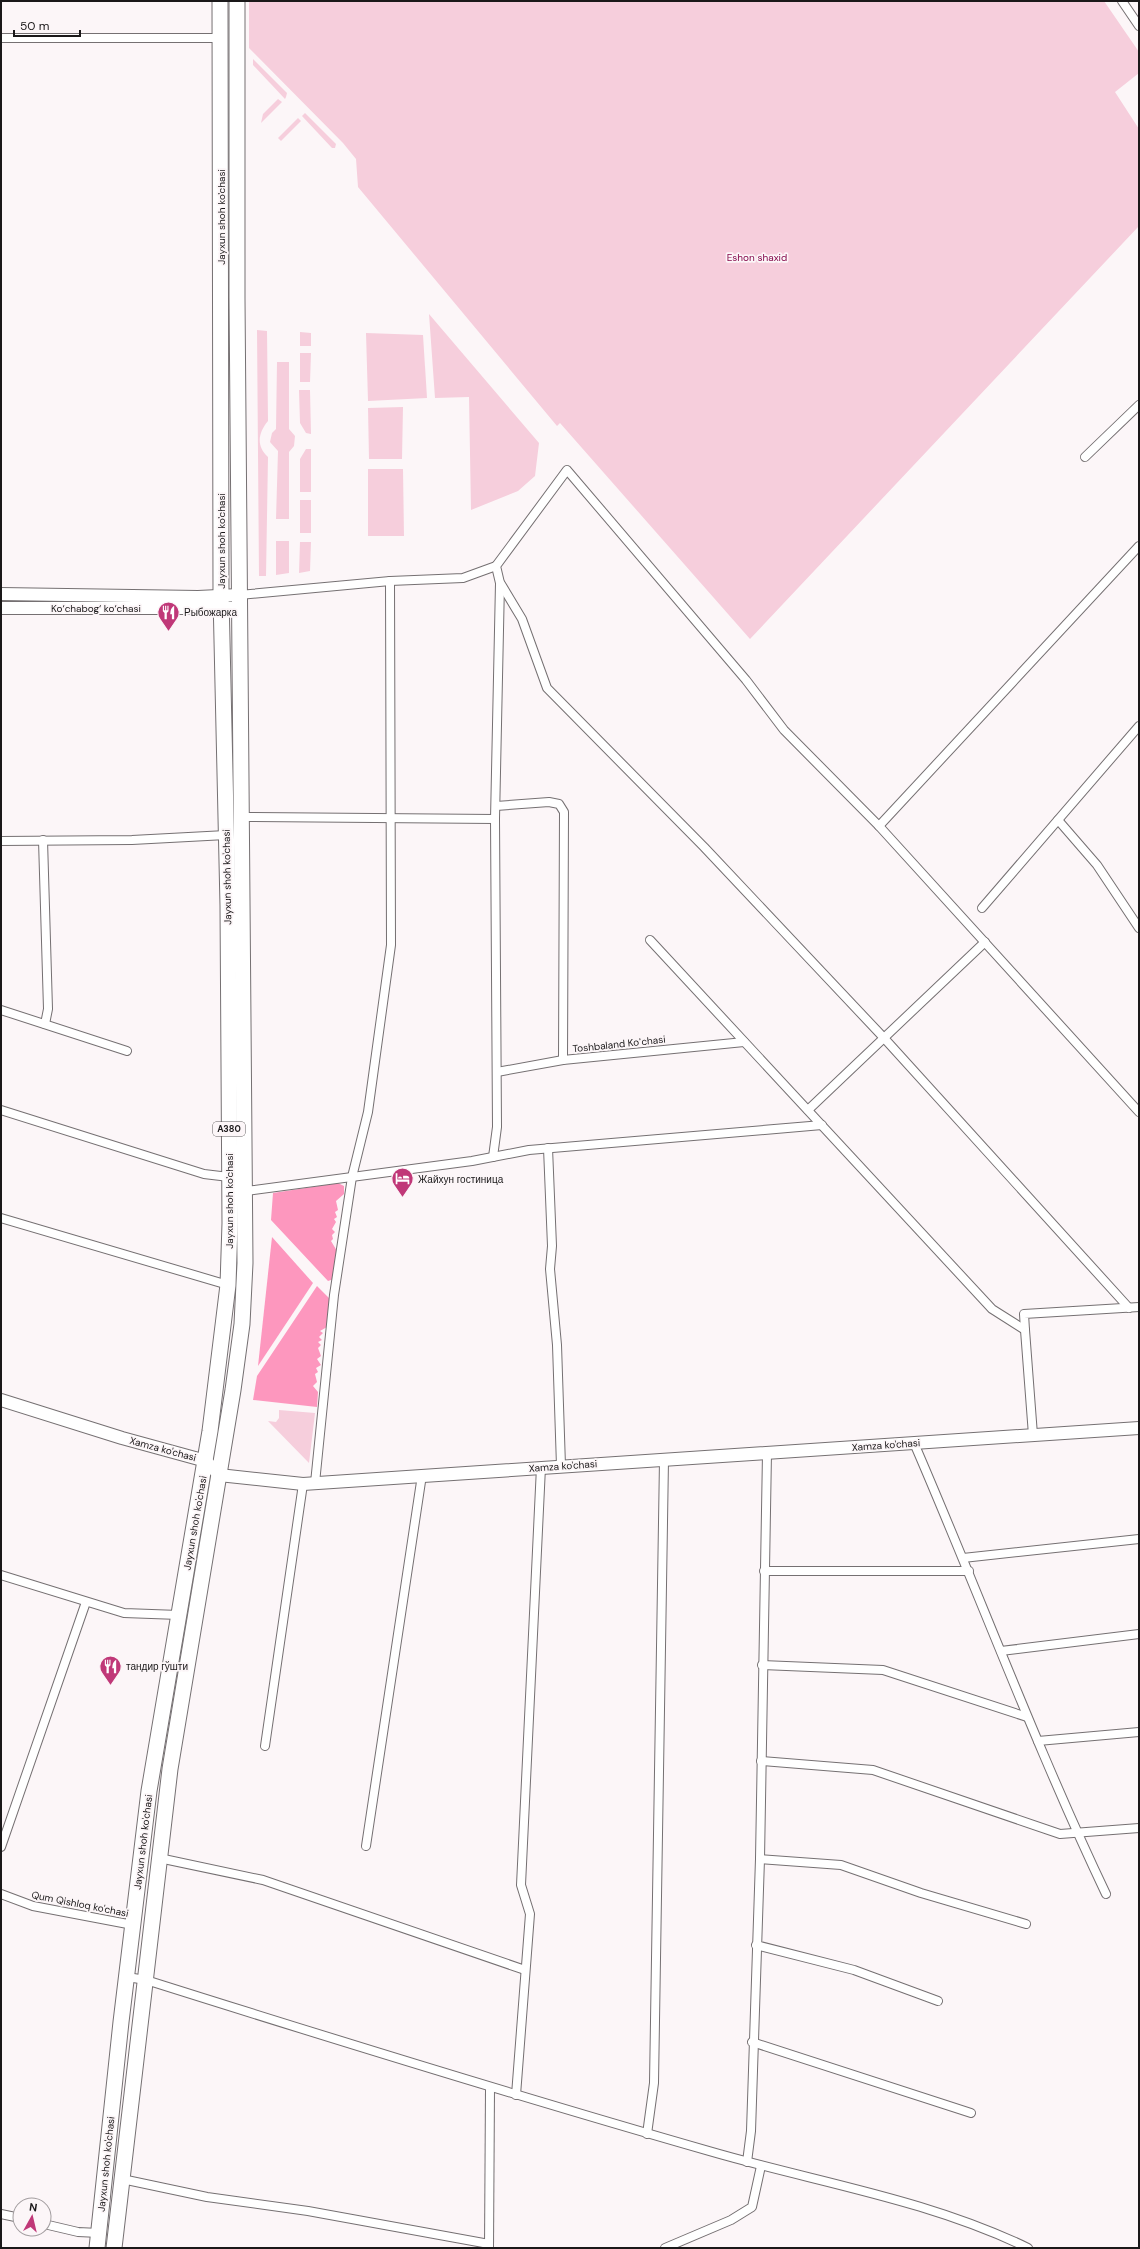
<svg xmlns="http://www.w3.org/2000/svg" width="1140" height="2249" font-family="'DM Sans',sans-serif">
<style>
.green{fill:#f6cedc}
.forest{fill:#fd97be}
.lines{fill:none;stroke-linecap:round;stroke-linejoin:round}
.street-casing{stroke:#757072;stroke-width:10}
.secondary-casing{stroke:#757072;stroke-width:14}
.highway-casing{stroke:#757072;stroke-width:17}
.street{stroke:#fff;stroke-width:8}
.secondary{stroke:#fff;stroke-width:12}
.highway{stroke:#fff;stroke-width:15}
.labels{text-anchor:middle;dominant-baseline:central;stroke-width:3.5;stroke-linejoin:round;paint-order:stroke}
.shield{fill:#fcf6f8;stroke:#5e5b5c;stroke-width:1}
.shield-label{font-size:9px;font-weight:bold;fill:#1a1819}
.street-label{font-size:10px;fill:#1a1819;stroke:#fcf6f8}
.park-label{font-size:10px;fill:#84084b;stroke:#fcf6f8}
.poi-label{font-size:10px;fill:#1a1819;stroke:#fcf6f8;text-anchor:start}
</style>
<rect width="100%" height="100%" fill="#fcf6f8"/>
<!-- green -->
<g class="green">
<polygon points="249,1 1104,1 1139,52 1139,73 1115,92 1139,129 1139,226 750,639 560,423 557,426 358,187 356,159 343,143 249,48"/>
<polygon points="253,59 287,93 286,97 285,99 253,65"/>
<polygon points="278,99 282,102 261,123 263,114"/>
<polygon points="305,113 336,144 335,148 332,148 302,116"/>
<polygon points="298,118 301,121 281,141 278,138"/>
<polygon points="429,314 539,443 535,476 518,491 471,510 469,397 435,398"/>
<path d="M257,330l10,1 1,90c-10,12 -12,25 0,36l-2,119h-7z"/>
<polygon points="300,332 311,333 311,346 300,346"/>
<polygon points="366,333 423,335 427,398 368,401"/>
<polygon points="300,353 311,353 310,382 300,382"/>
<polygon points="277,362 289,362 289,429 295,436 294,446 289,452 289,519 276,519 278,451 270,442 272,433 276,429"/>
<polygon points="299,390 310,390 311,434 306,433 300,423"/>
<polygon points="403,407 402,459 369,459 368,408"/>
<polygon points="306,449 311,449 311,492 300,492 300,459"/>
<polygon points="368,469 403,469 404,536 368,536"/>
<rect x="300" y="500" width="11" height="33"/>
<polygon points="276,541 289,541 289,573 276,575"/>
<polygon points="300,542 311,542 310,571 299,573"/>
<polygon points="279,1410 315,1413 309,1463 268,1421 276,1422 279,1418"/>
</g>
<!-- forest -->
<g class="forest">
<polygon points="338,1183 344,1186 344,1194 336,1201 338,1210 335,1212 337,1217 334,1219 336,1222 332,1229 335,1232 332,1235 333,1239 331,1241 337,1251 334,1279 328,1281 271,1220 273,1193"/>
<polygon points="272,1237 313,1283 258,1366"/>
<polygon points="317,1286 330,1299 327,1327 320,1331 323,1333 319,1337 322,1340 318,1342 321,1345 318,1348 321,1356 317,1359 321,1365 316,1368 318,1372 315,1374 317,1382 313,1386 318,1392 317,1407 253,1400 257,1376"/>
</g>
<g class="lines">
<defs>
<g id="street">
<polyline points="1122,1 1139,26"/>
<polyline points="1,38 219,38"/>
<polyline points="1085,457 1139,405"/>
<polyline points="501,584 522,619 547,688 704,847 884,1038 1129,1308"/>
<polyline points="239,595 390,581 463,578 496,566"/>
<polyline points="496,806 549,802 559,804 564,812 563,1060"/>
<polyline points="243,817 495,819"/>
<polyline points="1058,820 1097,865 1139,928"/>
<polyline points="879,826 1139,546"/>
<polyline points="43,840 48,1009 45,1024"/>
<polyline points="1,841 132,840 226,835"/>
<polyline points="982,908 1139,726"/>
<polyline points="650,940 992,1309 1025,1330 1033,1435"/>
<polyline points="1,1010 127,1051"/>
<polyline points="497,1072 563,1060 744,1042"/>
<polyline points="1,1110 204,1174 229,1177"/>
<polyline points="808,1110 985,942"/>
<polyline points="548,1148 552,1246 550,1269 557,1345 561,1466"/>
<polyline points="493,1157 497,1127 495,819 500,583 496,566 567,470 746,680 784,730 879,826 1139,1112"/>
<polyline points="246,1191 472,1161 529,1150 822,1125"/>
<polyline points="1,1218 228,1285"/>
<polyline points="1025,1330 1024,1314 1139,1307"/>
<path d="M914,1443c65,150 122,304 192,451"/>
<polyline points="315,1483 334,1295 352,1177 368,1112 391,945 390,581"/>
<polyline points="963,1558 1139,1539"/>
<polyline points="764,1571 969,1571"/>
<polyline points="1,1575 124,1613 179,1615"/>
<polyline points="1001,1651 1139,1634"/>
<polyline points="762,1665 883,1670 1027,1717"/>
<polyline points="1038,1741 1139,1732"/>
<polyline points="265,1746 303,1484"/>
<polyline points="761,1761 873,1770 1060,1834 1139,1828"/>
<polyline points="366,1846 422,1475"/>
<polyline points="1,1847 86,1602"/>
<polyline points="159,1858 263,1880 525,1970"/>
<polyline points="760,1859 841,1865 921,1893 1026,1924"/>
<polyline points="1,1894 33,1906 133,1925"/>
<polyline points="756,1945 854,1970 938,2001"/>
<path d="M127,1977l19,3c187,59 374,117 563,171 106,31 218,48 319,97"/>
<polyline points="752,2042 971,2113"/>
<polyline points="516,2095 530,1914 521,1885 541,1467"/>
<polyline points="647,2134 654,2083 664,1460"/>
<polyline points="747,2162 751,2131 760,1859 767,1453"/>
<polyline points="122,2179 207,2197 308,2211 489,2244"/>
<polyline points="1,2214 20,2218"/>
<polyline points="44,2224 78,2232 99,2233"/>
<polyline points="489,2248 490,2088"/>
<polyline points="665,2248 731,2220 752,2207 761,2166"/>
</g>
<g id="secondary">
<polyline points="1,594 198,597 239,595"/>
<polyline points="1,608 239,608"/>
<polyline points="1,1400 122,1438 206,1461 219,1475 303,1484 1139,1428"/>
</g>
<g id="highway">
<polyline points="97,2248 121,2022 149,1791 210,1431 228,1285 230,1223 228,906 221,596 220,1"/>
<polyline points="114,2248 170,1769 233,1390 242,1324 245,1263 237,298 237,1"/>
</g>
</defs>
<!-- street casing -->
<use href="#street" class="street-casing"/>
<!-- secondary casing -->
<use href="#secondary" class="secondary-casing"/>
<!-- highway casing -->
<use href="#highway" class="highway-casing"/>
<!-- street -->
<use href="#street" class="street"/>
<!-- secondary -->
<use href="#secondary" class="secondary"/>
<!-- highway -->
<use href="#highway" class="highway"/>
</g>
<!-- icons -->
<defs>
<symbol id="restaurant-pin" viewBox="-11 -11 22 30"><path d="M0 17L-7.5 6A9.5 9.5 0 1 1 7.5 6Z" fill="#c03878" stroke="#fcf6f8"/><path d="M-5-6h1v4h1v-4h1v4h1v-4h1v5L-1.5 .5V6h-2V.5L-5-1ZM5-6V6H3V1.5H1.5Q1.5-4 5-6Z" fill="#fff"/></symbol>
<symbol id="hotel-pin" viewBox="-11 -11 22 30"><path d="M0 17L-7.5 6A9.5 9.5 0 1 1 7.5 6Z" fill="#c03878" stroke="#fcf6f8"/><path d="M-6-4.5h1.5V1H6V5H4.5V3h-9V5H-6ZM-4 0a1.8 1.8 0 1 1 3.6 0ZM.5 0V-2.5h3Q6-2.5 6 0Z" fill="#fff"/></symbol>
</defs>
<g fill-rule="evenodd">
<use href="#restaurant-pin" x="156" y="600" width="25" height="34"/>
<use href="#hotel-pin" x="390" y="1166" width="25" height="34"/>
<use href="#restaurant-pin" x="98" y="1654" width="25" height="34"/>
</g>
<g class="labels">
<!-- shield labels -->
<rect class="shield" x="213" y="1122" width="32" height="14" rx="3"/>
<g class="shield-label">
<text x="229" y="1129">A380</text>
</g>
<!-- street labels -->
<g class="street-label">
<text transform="translate(221 217) rotate(-90)">Jayxun shoh ko'chasi</text>
<text transform="translate(221 541) rotate(-90)">Jayxun shoh ko'chasi</text>
<text x="96" y="608">Ko‘chabog‘ ko‘chasi</text>
<text transform="translate(227 877) rotate(-91)">Jayxun shoh ko'chasi</text>
<text transform="translate(619 1044) rotate(-6)">Toshbaland Koʻchasi</text>
<text transform="translate(229 1201) rotate(-90)">Jayxun shoh ko'chasi</text>
<text transform="translate(886 1445) rotate(-4)">Xamza ko'chasi</text>
<text transform="translate(163 1449) rotate(15)">Xamza ko'chasi</text>
<text transform="translate(563 1466) rotate(-4)">Xamza ko'chasi</text>
<text transform="translate(195 1523) rotate(-80)">Jayxun shoh ko'chasi</text>
<text transform="translate(143 1842) rotate(-83)">Jayxun shoh ko'chasi</text>
<text transform="translate(80 1904) rotate(11)">Qum Qishloq ko'chasi</text>
<text transform="translate(106 2164) rotate(-84)">Jayxun shoh ko'chasi</text>
</g>
<!-- park labels -->
<g class="park-label">
<text x="757" y="257">Eshon shaxid</text>
</g>
<!-- poi labels -->
<g class="poi-label">
<text x="184" y="612">Рыбожарка</text>
<text x="418" y="1179">Жайхун гостиница</text>
<text x="126" y="1666">тандир гўшти</text>
</g>
</g>
<!-- border -->
<rect width="1140" height="2249" fill="none" stroke="#1a1819" stroke-width="4"/>
<!-- north arrow -->
<g transform="translate(32 2217) rotate(8)"><circle r="19" fill="#fcf6f8" stroke="#a29d9f"/>
<path d="M0-3L7 15L0 10L-7 15Z" fill="#c03878"/>
<text y="-6" font-size="11" font-weight="bold" text-anchor="middle" fill="#1a1819">N</text>
</g>
<!-- scale -->
<path d="M14 30v6h66v-6" fill="none" stroke="#1a1819" stroke-width="2"/>
<text x="20" y="30" font-size="12" fill="#1a1819" stroke="#fcf6f8" stroke-width="3" paint-order="stroke">50 m</text>
</svg>
